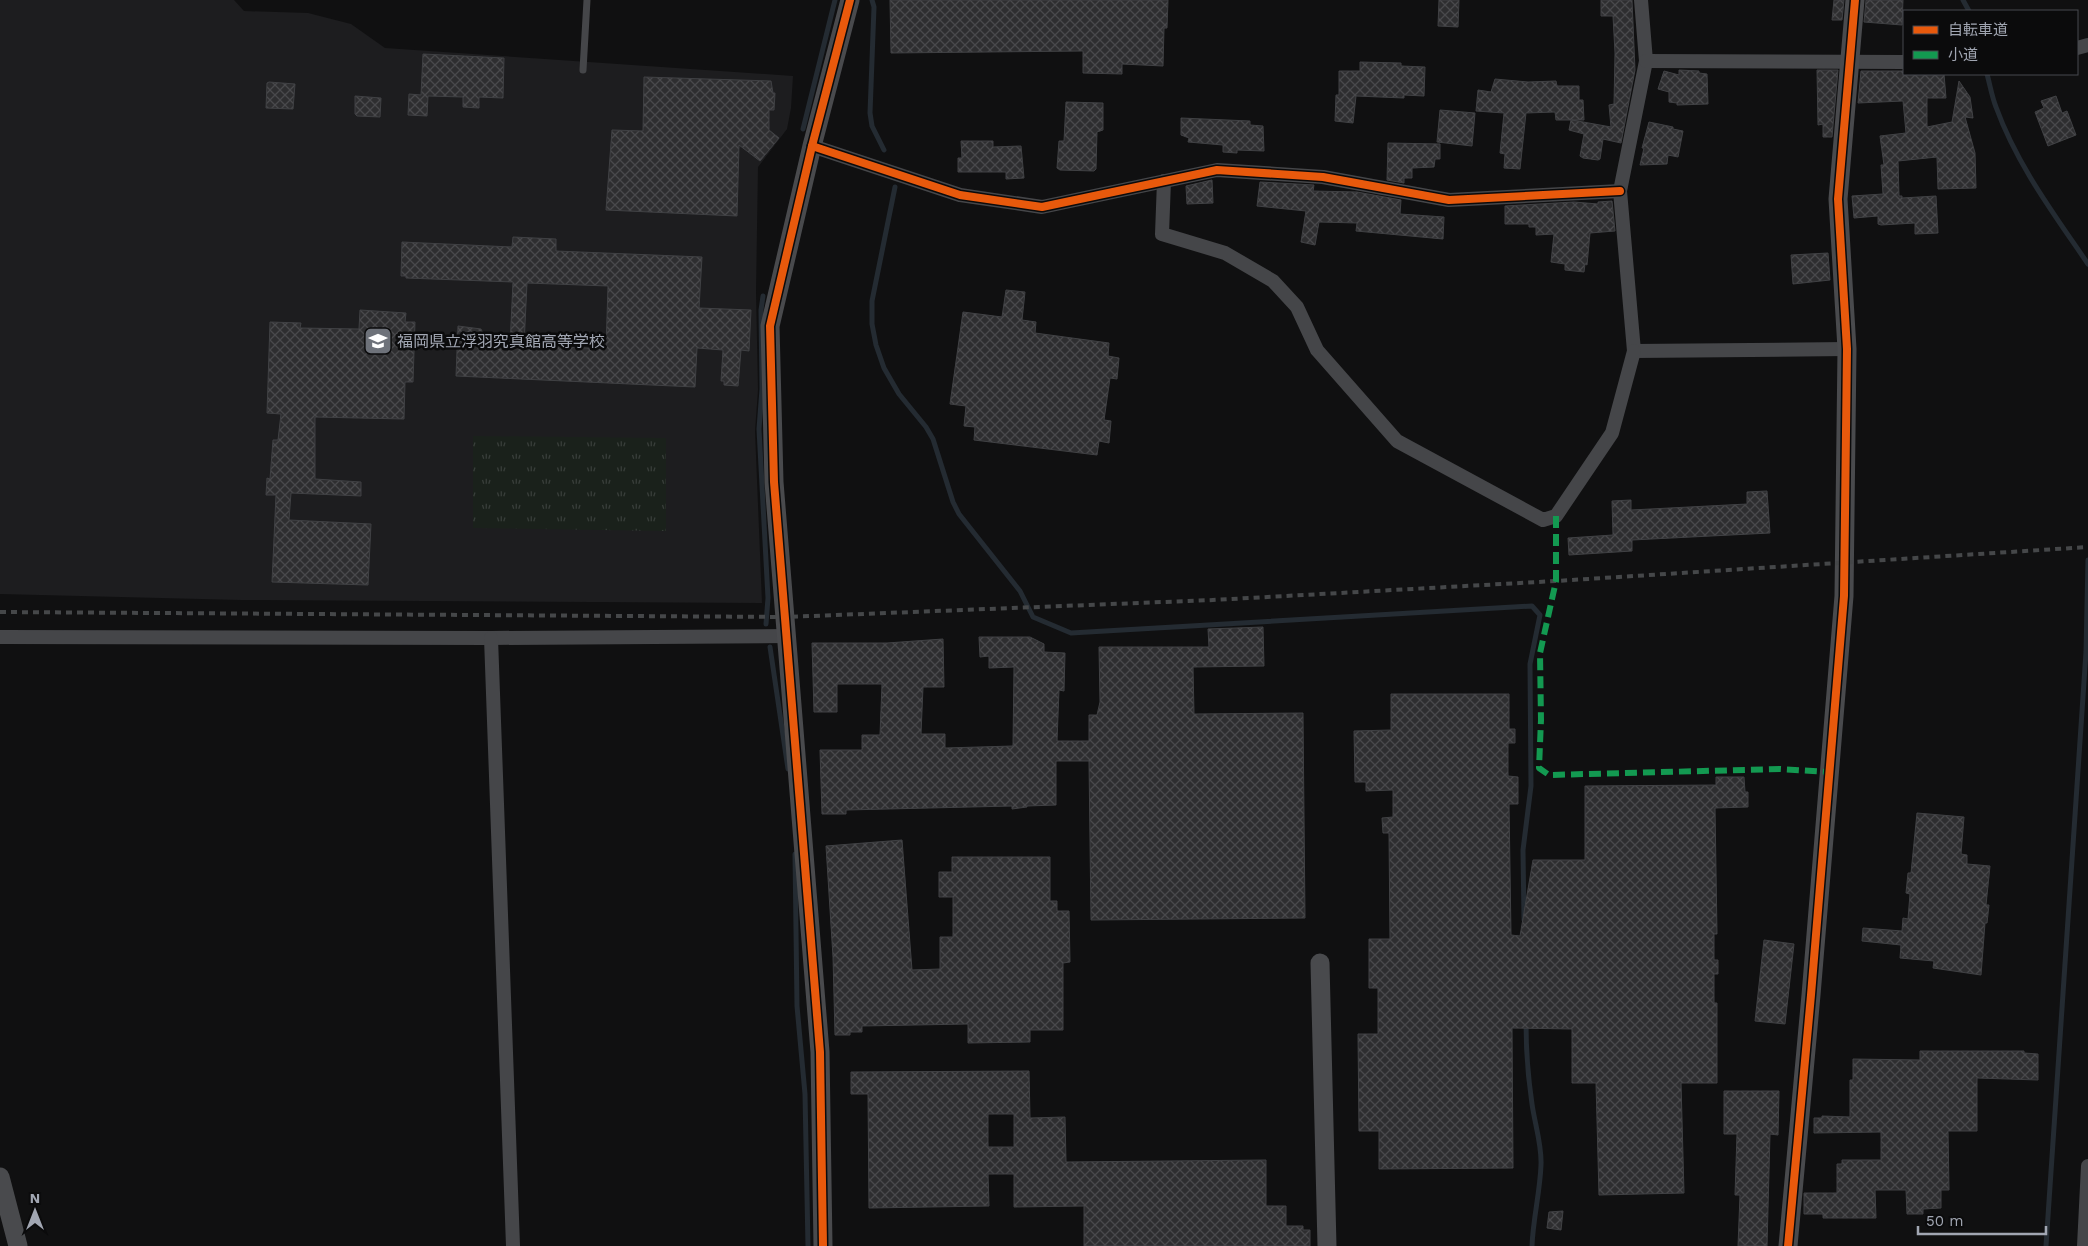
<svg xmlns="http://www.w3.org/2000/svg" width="2088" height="1246" font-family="'Work Sans','Noto Sans JP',sans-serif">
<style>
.built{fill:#1d1d1f}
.grass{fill:url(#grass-tufts)}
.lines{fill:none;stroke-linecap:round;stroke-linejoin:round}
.stream{stroke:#242b32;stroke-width:5}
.building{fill:url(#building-cross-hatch);stroke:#404144;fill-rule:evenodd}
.lane{stroke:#454649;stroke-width:7}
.street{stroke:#454649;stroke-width:14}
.secondary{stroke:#494a4d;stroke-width:19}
.rail{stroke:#454749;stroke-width:4;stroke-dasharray:6 5;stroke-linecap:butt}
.quiet{stroke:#139951;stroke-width:6;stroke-dasharray:12 6;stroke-linecap:butt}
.cycleway-casing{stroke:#0b0b0c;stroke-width:11}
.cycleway{stroke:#e8590c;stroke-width:8}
.labels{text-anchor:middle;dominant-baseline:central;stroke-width:5;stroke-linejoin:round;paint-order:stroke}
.poi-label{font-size:16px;fill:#a1a6b2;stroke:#0b0b0c;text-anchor:start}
</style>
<defs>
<pattern id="grass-tufts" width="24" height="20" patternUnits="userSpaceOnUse" patternTransform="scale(1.25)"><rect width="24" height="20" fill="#1a211b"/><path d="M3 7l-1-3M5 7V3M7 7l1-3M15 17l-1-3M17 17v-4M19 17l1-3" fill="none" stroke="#383e3a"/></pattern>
<pattern id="building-cross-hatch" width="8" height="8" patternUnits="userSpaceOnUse" patternTransform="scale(1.25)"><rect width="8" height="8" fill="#2e2e30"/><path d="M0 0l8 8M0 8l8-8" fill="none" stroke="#49494c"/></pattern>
</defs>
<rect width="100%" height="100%" fill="#101011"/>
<!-- built -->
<polygon class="built" points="0,0 234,0 244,11 308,13 351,24 385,48 793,76 791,108 787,129 758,167 756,292 758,390 755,431 762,603 241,600 0,594"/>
<!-- grass -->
<polygon class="grass" points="473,436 666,438 666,531 473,528"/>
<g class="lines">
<!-- stream -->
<g class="stream">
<polyline points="872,0 874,7 870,113 872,126 884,150"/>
<polyline points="1963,0 1969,11"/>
<path d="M1987,74c3,11 5,23 9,33 21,58 58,107 92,157"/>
<polyline points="803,129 835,0"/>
<polyline points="895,187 872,301 872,324 876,345 884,368 899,394 926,427 933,439 953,502 959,514 1020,591 1033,617 1071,633 1532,606 1540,615 1530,664 1531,786 1523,850 1524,920"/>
<polyline points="763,296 761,310 762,389 759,429 768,598 766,624"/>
<polyline points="770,647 788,769"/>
<polyline points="795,854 797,1006 805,1094 808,1246"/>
<path d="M1526,1023c0,28 2,54 6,81 3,21 10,41 9,61 -1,27 -8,54 -9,81"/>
<polyline points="2046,1246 2086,652 2088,560"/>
</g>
</g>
<!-- building -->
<g class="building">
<polygon points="890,0 1168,0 1167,28 1164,28 1163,66 1122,64 1122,74 1083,73 1083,51 891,53"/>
<polygon points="1439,0 1459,0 1458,27 1438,26"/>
<polygon points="1601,0 1632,0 1635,70 1621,143 1603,139 1600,159 1598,160 1583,158 1580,156 1584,134 1569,130 1571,120 1556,120 1555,112 1526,113 1520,169 1504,168 1505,154 1500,153 1504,113 1476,111 1478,90 1491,92 1495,79 1528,82 1556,81 1557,86 1579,86 1579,100 1583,100 1584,120 1572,120 1611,127 1609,105 1614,104 1615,53 1613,16 1601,16"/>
<polygon points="1834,0 1844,0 1842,20 1832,20"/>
<polygon points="1866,0 1903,0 1902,25 1864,22"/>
<polygon points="423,54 504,58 503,98 479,97 479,108 463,107 463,97 428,96 427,116 408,115 409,94 421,95"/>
<polygon points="1360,62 1401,63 1401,66 1425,67 1424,96 1404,95 1404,98 1356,96 1353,123 1335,121 1336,95 1339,95 1339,71 1360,71"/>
<polygon points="1679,70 1699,71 1699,73 1707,74 1708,104 1677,105 1677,103 1669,102 1669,92 1658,89 1664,71 1679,75"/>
<polygon points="1817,70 1838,70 1832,137 1823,137 1823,124 1818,125"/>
<polygon points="1861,71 1904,71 1904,74 1944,74 1946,98 1927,98 1927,127 1952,122 1959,81 1970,97 1973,118 1965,117 1975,153 1976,188 1938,189 1937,157 1898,161 1899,196 1902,196 1902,198 1936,196 1938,233 1915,234 1915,223 1881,225 1878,224 1878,216 1854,218 1852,196 1883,194 1881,165 1884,165 1880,136 1906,133 1903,101 1858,103"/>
<polygon points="644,77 771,81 773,93 775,93 774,110 769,110 769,130 779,138 760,161 739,145 737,216 606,210 612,130 643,131"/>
<polygon points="269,82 295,84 293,109 266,108 267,83"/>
<polygon points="355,96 381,98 380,117 357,116 355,114"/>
<polygon points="2056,96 2062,113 2067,111 2076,135 2048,146 2035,112 2044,108 2041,101"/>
<polygon points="1066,102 1103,103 1103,130 1097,132 1096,169 1094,171 1060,170 1057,168 1059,141 1064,141"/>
<polygon points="1440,110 1475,113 1472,146 1437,142"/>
<polygon points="1181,118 1250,121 1250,125 1263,126 1264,151 1237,150 1237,153 1223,152 1223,145 1188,142 1189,138 1181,135"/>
<polygon points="1649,122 1673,127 1673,129 1683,131 1678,157 1668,155 1667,164 1640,165 1644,148 1642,148"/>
<polygon points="961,141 993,141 993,147 1021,146 1024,178 1006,179 1006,172 958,172 958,158 962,158"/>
<polygon points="1388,143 1440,144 1440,159 1435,159 1434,167 1412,168 1412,178 1404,178 1404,183 1387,180"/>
<polygon points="1212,180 1213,203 1187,204 1186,186"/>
<polygon points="1260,182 1314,185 1313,191 1357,192 1401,200 1400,214 1444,217 1443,239 1356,231 1357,223 1319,222 1315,245 1301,242 1306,211 1257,206"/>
<polygon points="1612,201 1615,231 1590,233 1587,265 1585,264 1584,272 1565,270 1565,264 1551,262 1554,234 1536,235 1536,227 1529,227 1529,224 1505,224 1505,206 1574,202 1598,204 1598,202"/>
<path d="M513,237l43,2v12l146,6 -3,51 52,2 -2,41 -8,-1 -3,36 -14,-1v-4h-3l2,-31 -26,-2 -2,39 -239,-11 2,-50 23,3 7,15 22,1 3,-63 -107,-4v-2h-5l1,-34 110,5zM527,283l81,3 -2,63 -82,-4z"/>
<polygon points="1828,253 1830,280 1793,284 1791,255"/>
<polygon points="1006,290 1025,292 1022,320 1036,322 1035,333 1109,343 1108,356 1119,358 1117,379 1110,378 1104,420 1111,421 1109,443 1099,441 1097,455 974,440 975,427 964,426 966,406 950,404 963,312 1002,317"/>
<polygon points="360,310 406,313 405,322 415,322 413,382 405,382 404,419 315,417 315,479 361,482 361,496 291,493 289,520 371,524 368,585 272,582 276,495 266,495 267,478 270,479 273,440 278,440 281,414 267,413 270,322 301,323 300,328 359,329"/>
<polygon points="1767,491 1770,533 1632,540 1632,551 1569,555 1568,538 1613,535 1612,501 1631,500 1631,510 1747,504 1747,492"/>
<polygon points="1263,627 1264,666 1193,667 1194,714 1303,713 1305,918 1091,920 1089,761 1056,761 1056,805 1027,806 1027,807 1012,809 1012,806 846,810 846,814 822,814 820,750 862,750 862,735 880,735 882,684 837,684 837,712 814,712 812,643 887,643 943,639 944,687 923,687 921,734 945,734 945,748 1013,746 1014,667 989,668 989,656 980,657 979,637 1030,637 1044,644 1044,652 1065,653 1064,691 1059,690 1057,741 1089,741 1089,715 1097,715 1100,702 1099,647 1209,647 1208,629"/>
<polygon points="1391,694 1509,694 1509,729 1515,729 1515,743 1508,743 1508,776 1518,777 1518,804 1509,804 1511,935 1520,936 1533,860 1585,860 1585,786 1716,785 1716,777 1744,777 1745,792 1748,792 1748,807 1715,808 1717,934 1714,934 1714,960 1718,960 1718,974 1714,974 1714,1003 1717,1003 1717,1083 1681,1083 1684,1193 1599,1195 1596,1083 1572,1083 1572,1029 1512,1028 1513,1168 1379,1169 1379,1131 1359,1131 1358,1034 1378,1034 1378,988 1369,988 1369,939 1390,939 1389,833 1383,833 1382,818 1393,817 1393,790 1366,791 1366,782 1355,782 1354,731 1391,730"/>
<polygon points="1917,813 1964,817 1961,854 1967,855 1967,864 1990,866 1986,905 1989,905 1987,923 1985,923 1981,975 1933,968 1934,961 1900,958 1901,945 1862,941 1863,928 1902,931 1903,918 1908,919 1910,894 1906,893 1908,873 1911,873"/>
<polygon points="902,840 912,970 940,969 940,937 953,937 953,897 939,897 939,872 952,872 952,857 1050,857 1050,901 1057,901 1057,911 1069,911 1070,962 1063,963 1063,1030 1030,1030 1030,1042 968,1043 968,1024 862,1026 862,1032 850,1032 850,1035 835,1035 833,957 826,846"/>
<polygon points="1764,940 1794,944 1785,1024 1755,1021"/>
<polygon points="1920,1051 2024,1051 2024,1053 2038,1054 2038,1080 1977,1078 1977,1131 1948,1131 1949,1190 1941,1190 1941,1208 1923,1209 1923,1214 1907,1214 1906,1190 1875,1190 1876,1218 1823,1218 1823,1214 1804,1214 1804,1193 1837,1193 1837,1164 1842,1164 1842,1160 1881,1160 1881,1132 1814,1133 1814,1118 1822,1118 1822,1116 1850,1117 1850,1080 1853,1080 1853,1059 1920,1060"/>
<path d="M1029,1071l1,47 35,-1 1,45 200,-2v46h20v20h17v4h7v16h-226v-40l-70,1v-33h-26l1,32 -120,2 -1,-114h-17v-22zM988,1114h26v33h-26z"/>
<polygon points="1724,1091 1779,1091 1778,1135 1770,1134 1767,1246 1738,1246 1740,1195 1735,1195 1737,1134 1724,1134"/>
<polygon points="1563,1211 1561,1230 1547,1228 1549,1212"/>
</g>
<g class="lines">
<!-- lane -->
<polyline class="lane" points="583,70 587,0"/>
<!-- street -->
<g class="street">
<polyline points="1641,0 1646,61 1620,191 1634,351 1847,349"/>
<polyline points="2077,48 2088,45"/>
<polyline points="1646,61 1904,62"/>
<polyline points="812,146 960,195 1042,207 1217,170 1323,177 1449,200 1620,191"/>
<polyline points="1164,181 1162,234 1225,253 1273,281 1297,307 1317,350 1397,441 1543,520 1556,516 1612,433 1634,351"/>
<polyline points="0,637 491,638 788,636"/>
<polyline points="491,638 513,1246"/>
<polyline points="2084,1246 2088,1166"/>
</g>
<!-- secondary -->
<g class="secondary">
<polyline points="1320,963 1327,1246"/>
<polyline points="0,1177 18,1246"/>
<polyline points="823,1246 820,1052 774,482 770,326 812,146 850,0"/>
<polyline points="1788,1246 1811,995 1844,596 1847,349 1838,199 1855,0"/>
</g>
<!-- rail -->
<polyline class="rail" points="0,612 786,617 1213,600 1556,581 2088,547"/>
<!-- quiet -->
<polyline class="quiet" points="1556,516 1556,581 1540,653 1541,720 1539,768 1549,775 1780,769 1829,772"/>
<defs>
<g id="cycleway">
<polyline points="812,146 960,195 1042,207 1217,170 1323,177 1449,200 1620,191"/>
<polyline points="823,1246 820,1052 774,482 770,326 812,146 850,0"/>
<polyline points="1788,1246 1811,995 1844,596 1847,349 1838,199 1855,0"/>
</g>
</defs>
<!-- cycleway casing -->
<use href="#cycleway" class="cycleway-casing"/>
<!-- cycleway -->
<use href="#cycleway" class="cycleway"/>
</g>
<!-- icons -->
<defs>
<symbol id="school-square" viewBox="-11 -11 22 22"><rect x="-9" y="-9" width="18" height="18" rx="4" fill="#6e727a" stroke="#0b0b0c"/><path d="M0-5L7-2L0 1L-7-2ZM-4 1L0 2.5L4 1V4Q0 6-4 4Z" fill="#fff"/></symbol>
</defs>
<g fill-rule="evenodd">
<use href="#school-square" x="362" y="325" width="32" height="32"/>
</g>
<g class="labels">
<!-- poi labels -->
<g class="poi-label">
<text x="397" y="341">福岡県立浮羽究真館高等学校</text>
</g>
</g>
<!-- legend -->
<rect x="1903" y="10" width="175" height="65" fill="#0b0b0c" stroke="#47494e"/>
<rect x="1913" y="26" width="25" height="8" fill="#e8590c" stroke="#47494e"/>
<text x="1948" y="35" font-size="15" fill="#a1a6b2">自転車道</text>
<rect x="1913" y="51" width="25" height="8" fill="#139951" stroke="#47494e"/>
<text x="1948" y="60" font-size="15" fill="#a1a6b2">小道</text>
<!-- north arrow -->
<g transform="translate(35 1211)" stroke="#0b0b0c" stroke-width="4" paint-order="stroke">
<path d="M0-4L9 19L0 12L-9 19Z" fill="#a1a6b2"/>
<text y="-8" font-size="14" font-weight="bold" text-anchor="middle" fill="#a1a6b2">N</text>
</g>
<!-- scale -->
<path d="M1918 1226v8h128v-8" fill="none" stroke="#a1a6b2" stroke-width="2.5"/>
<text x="1926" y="1226" font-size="15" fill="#a1a6b2" stroke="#0b0b0c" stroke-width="4" paint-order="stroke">50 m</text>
</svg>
